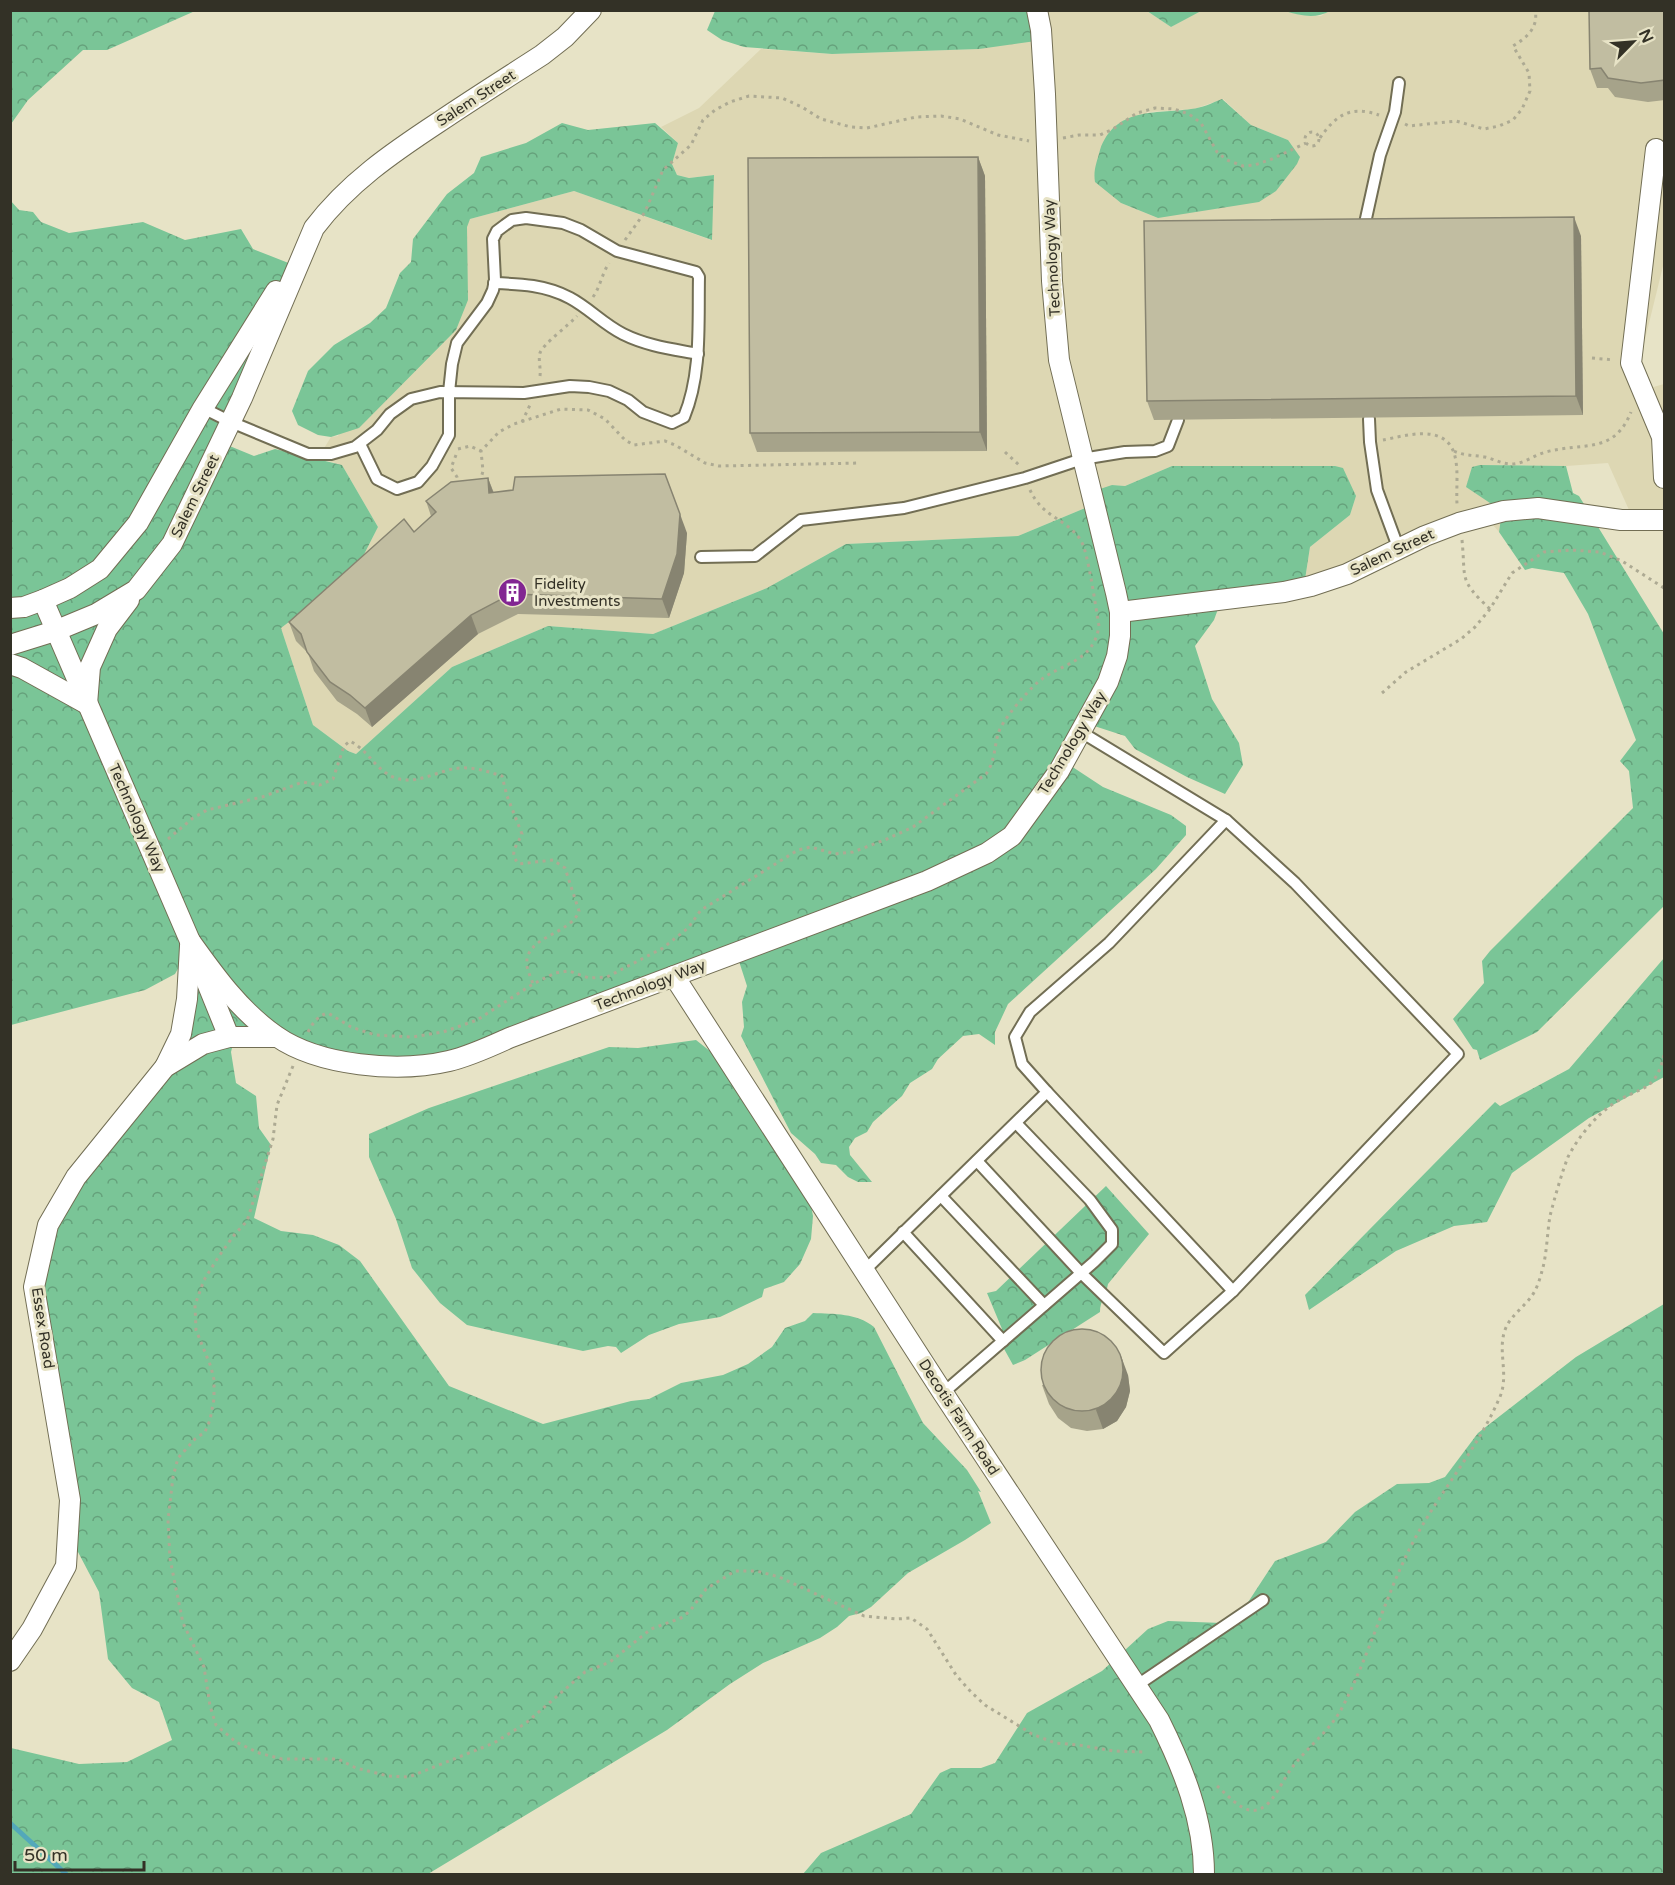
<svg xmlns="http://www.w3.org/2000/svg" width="1675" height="1885" font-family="'Varela Round',sans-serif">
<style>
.built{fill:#ddd7b3;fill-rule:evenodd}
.forest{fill:url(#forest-crowns)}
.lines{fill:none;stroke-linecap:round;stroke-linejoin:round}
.stream{stroke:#53a8ba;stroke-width:5}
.lane-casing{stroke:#726e54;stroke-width:14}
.street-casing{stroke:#726e54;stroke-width:22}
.path{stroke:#adaa93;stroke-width:3;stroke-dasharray:3 4.5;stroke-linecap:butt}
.lane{stroke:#fff;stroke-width:10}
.street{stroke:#fff;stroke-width:20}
.wall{fill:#a6a38a}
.shaded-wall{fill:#878471}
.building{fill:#c1bda1;stroke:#878471;stroke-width:1.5}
.labels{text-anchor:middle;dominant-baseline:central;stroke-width:6;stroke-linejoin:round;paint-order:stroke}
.street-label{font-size:15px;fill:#333126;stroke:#e7e3c6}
.poi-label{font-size:15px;fill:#333126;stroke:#e7e3c6;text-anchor:start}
</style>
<defs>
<pattern id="forest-crowns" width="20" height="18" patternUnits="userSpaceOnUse" patternTransform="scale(1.5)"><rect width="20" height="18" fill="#7ac597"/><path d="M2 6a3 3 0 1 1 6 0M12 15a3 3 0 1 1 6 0" fill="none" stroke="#65a17b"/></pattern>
</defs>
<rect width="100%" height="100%" fill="#e7e3c6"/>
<!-- built -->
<path class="built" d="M1039,10l108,1 24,16 30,-17h84l15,5 21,1 9,-6 334,1v251l-26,106 12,20 14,-4v133l-35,-7 -21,-47 -42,3 -86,-1 22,46 -3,21 -13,-15 -182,69 6,-39 40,-32 6,-19 -184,-30 -47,20 -13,-1 -22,21 -72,30 -172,8 -79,44 -114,46 -105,-8 -96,41 -96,87 -8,-3 -35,-26 -32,-97 74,-56 23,-45 -36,-62 -24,-7 13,-21 7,-1 132,-217 104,-28 137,49 3,-65 -25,3 -12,-3 -5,-11 6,-21 -17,-16 38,-19 62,-59 71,5 147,-5zM1223,99l28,26 37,15 -130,78 -37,-15 26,-91 47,-3z"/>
<!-- forest -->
<g class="forest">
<polygon points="11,10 195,10 195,11 107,50 83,50 28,100 11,124"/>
<polygon points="1039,10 1036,41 979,49 832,54 744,47 722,40 707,30 715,11"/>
<polygon points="1147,11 1201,11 1171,27"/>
<path d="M1285,11l45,-1v1c-14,8 -29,5 -45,0z"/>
<path d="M1222,99l29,26 37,15 12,17 -3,7 -21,27 -17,11 -101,16 -37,-15 -26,-21c-2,-12 2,-20 5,-32 15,-43 55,-36 91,-41 11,-1 21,-6 31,-10z"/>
<polygon points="562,123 588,130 655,123 678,143 672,164 677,175 689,178 714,175 712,240 574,191 470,219 467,227 468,300 456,330 359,428 331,437 318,435 298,425 292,411 308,371 334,345 370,323 386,308 400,273 411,262 413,239 447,194 474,173 481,157 526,143"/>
<path d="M10,200l9,10 14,2 8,10 28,11 74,-11 42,18 56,-11 12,20 38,15 -76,176 39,16 21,-7 67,16 36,62 -23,45 -74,56 32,97 35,26 8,3 96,-87 96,-41 105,8 114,-46 79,-44 172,-8 72,-30 1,-14 21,-7 13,1 47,-20h163l8,2 13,28 -6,19 -40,32 -6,39 -82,12 -8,22 -19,26 17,53 27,44 4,22 -18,29 -38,-17 -52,-28 -10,-13 -40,-13 -17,41 35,23 68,28 15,11v9l-30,34 -148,135 -13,28v13l-16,-11 -16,2 -25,23 -6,10 -22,14 -8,13 -29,26 -6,10 -12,6 -6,9 1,8 22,27h-14l-10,-5 -12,-12 -15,-2 -6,-9 -24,-21 -50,-97 3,-9 -2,-25 5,-16 -10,-31 -281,103 -66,7 -125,-26 -33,9 -1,4 5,31 20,13 3,32 12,17 -17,73 27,13 32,4 26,10 21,16 89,125 94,38 88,-23 18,-2 32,-16 42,-8 25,-11 24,-17 13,-19 20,-7 8,-8c21,1 44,0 61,14l49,96 44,47 14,22 -3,-1 13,32 -26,17 -57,33 -37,34 -10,6 -12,3 -12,11 -17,11 -57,25 -33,21 -63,46 -239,144h-417v-126l68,16 48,-2 45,-22 -13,-38 -27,-14 -24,-29 -9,-67 -21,-40 -3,-1 -37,-294 46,-83 96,-114 13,-118 -18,32 -30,16 -134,35z"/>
<polygon points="1480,465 1566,466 1573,493 1579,496 1664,634 1664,906 1537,1032 1480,1060 1477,1050 1473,1049 1453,1019 1484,983 1482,961 1490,951 1633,808 1629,771 1620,761 1636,740 1588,614 1564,573 1532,568 1525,570 1499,532 1502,511 1466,487 1472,467"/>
<polygon points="1664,958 1664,1077 1589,1118 1512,1173 1487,1222 1454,1226 1396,1251 1309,1310 1305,1295 1495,1102 1500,1106 1569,1069"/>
<polygon points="696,1040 725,1063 809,1195 813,1216 811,1239 800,1264 784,1282 764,1289 762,1297 720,1317 679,1324 649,1335 621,1353 616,1347 608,1346 583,1351 467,1325 440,1303 412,1268 396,1219 369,1157 369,1134 429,1108 609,1047 638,1048"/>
<path d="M1106,1186l43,48 -41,50c-2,11 -8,17 -8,28l-75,48 -12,5 -10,-18 -1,-18 -15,-36 9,-2z"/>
<polygon points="1664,1304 1664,1874 803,1874 821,1853 911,1814 940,1773 951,1768 981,1768 995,1763 1027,1713 1102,1671 1148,1629 1168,1621 1222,1623 1239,1616 1275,1561 1326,1542 1355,1512 1397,1484 1429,1483 1445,1477 1478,1433 1576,1357"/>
</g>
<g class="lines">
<!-- stream -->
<polyline class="stream" points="10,1823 66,1874"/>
<defs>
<g id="lane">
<polyline points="1363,232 1380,155 1395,112 1399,83"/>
<path d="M494,283c27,1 52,2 76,15 19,10 33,26 53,36 24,12 49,15 75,20"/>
<path d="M203,408l28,14 77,32h23l24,-7 22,-17 13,-16 21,-15 29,-7 84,1 46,-7 19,1 20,4 19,9 15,12 29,11 12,-6c18,-43 14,-94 15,-140l-3,-5 -79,-21 -36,-21 -18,-7 -37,-5 -14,2 -7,5 -8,6 -4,8 2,41 -2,10 -6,13 -30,40 -5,21 -3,28v43l-17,31 -14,16 -21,7 -20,-10 -17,-35"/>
<polyline points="1369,419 1370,442 1377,490 1398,547"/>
<polyline points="701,557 755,556 801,520 904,508 1025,478 1082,459 1125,452 1155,451 1168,446 1178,420"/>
<polyline points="1081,732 1226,820 1295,883 1458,1054 1233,1291"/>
<polyline points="977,1161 1081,1273 1164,1353 1233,1291 1047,1092"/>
<polyline points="941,1196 1044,1305"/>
<polyline points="903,1232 1003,1341"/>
<polyline points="864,1271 1047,1092 1022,1064 1015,1037 1030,1012 1109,943 1226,820"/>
<polyline points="943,1393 1094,1262 1112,1244 1112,1230 1090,1200 1016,1123"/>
<polyline points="1136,1686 1263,1600"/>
</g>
<g id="street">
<polyline points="1656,149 1631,363 1662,437 1664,478"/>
<polyline points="43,600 190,941 229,1037"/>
<polyline points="10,608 24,607 43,600 70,588 100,569 138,523 203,408 276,291"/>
<polyline points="1120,612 1284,592 1311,586 1347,574 1425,536 1459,523 1504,511 1538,508 1621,520 1664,520"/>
<path d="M10,645l45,-14 41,-17 40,-24 36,-46 70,-146 72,-170c34,-45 78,-75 125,-106 34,-23 69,-45 103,-67l23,-18 26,-27"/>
<polyline points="10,664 22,668 87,704 90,667 107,629 129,600"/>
<path d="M190,941c25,35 50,70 86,95 43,30 122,37 173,25 21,-5 40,-14 60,-23l418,-157 60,-28 25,-17 47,-65 49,-89 9,-26 3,-20v-24l-4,-19 -57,-233 -7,-79 -7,-187 -4,-64 -4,-20"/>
<path d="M674,976l269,417 216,327c24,48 45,100 45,154"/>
<polyline points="165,1067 181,1034 187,999 190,946"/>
<polyline points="10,1661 32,1629 66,1566 70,1500 34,1287 48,1225 76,1177 165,1067 203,1044 229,1037 277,1037"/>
</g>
</defs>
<!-- lane casing -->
<use href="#lane" class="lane-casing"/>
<!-- street casing -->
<use href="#street" class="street-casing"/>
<!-- path -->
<g class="path">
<path d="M1405,124l4,2 47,-5 28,8 15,-3 14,-6 9,-11 8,-18 -1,-18 -16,-27c13,-8 26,-18 22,-36"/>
<circle cx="1312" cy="139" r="7"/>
<polyline points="1063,138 1079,135 1100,135 1113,129 1137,113 1155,108 1174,109 1189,114 1201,123 1217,152 1227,160 1243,166 1255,165 1272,159 1306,143"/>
<path d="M1320,138c16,-23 30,-33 59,-23"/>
<polyline points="625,240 645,212 663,170 691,145 703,120 715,110 730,102 749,96 782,98 802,107 821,119 851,127 867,128 916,117 941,116 960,119 998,135 1029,141"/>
<path d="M593,297c7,-10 9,-23 16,-34"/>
<polyline points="1592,358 1614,360"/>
<path d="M540,376c1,-8 -2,-16 0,-23 2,-8 29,-28 37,-37"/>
<polyline points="522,422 530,405"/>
<path d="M1383,440c21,-4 61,-17 71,13 5,15 2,35 3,51"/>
<polyline points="458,449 470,446 481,451"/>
<path d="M1454,451c10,5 20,4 31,6 9,2 17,7 26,7 13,0 23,-9 35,-12 36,-10 68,3 85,-40"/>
<polyline points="1005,452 1019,465"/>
<polyline points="456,455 451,468 457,477 459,485"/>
<polyline points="480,482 483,471 481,451 499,432 514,424 561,409 588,410 605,419 625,440 634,445 665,441 675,445 705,463 719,466 859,463"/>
<path d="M1462,540c4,40 -4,39 28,69"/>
<polyline points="1382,693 1406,672 1461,639 1475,627 1490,609 1512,573 1544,552 1571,550 1600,552 1622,561 1664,588"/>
<path d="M168,839l25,-21 14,-8 55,-13 41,-15 17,3 13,-6 11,-33 6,-5c19,10 25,28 43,36 24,10 45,-8 68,-9 14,-1 28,4 41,8l5,20 15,38c-5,12 -14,19 -3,30l34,-4 12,8 14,43c-8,24 -56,25 -52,55 1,6 4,12 6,18"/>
<path d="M308,1032c5,-9 9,-16 20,-19l23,14 24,8 37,2 31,-5 34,-12 56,-36 22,-11 14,-2 20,7 18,-1 56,-29 25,-20 13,-18 97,-60 13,-3 24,7 18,-2 34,-13 26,-12 73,-53c9,-13 8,-25 12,-40 4,-14 28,-41 39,-51 24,-21 56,-19 62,-57 -3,-16 -11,-77 -19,-87 -16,-22 -37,-21 -50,-49"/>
<polyline points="293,1066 277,1105 273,1139 247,1221 235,1234 219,1256 204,1280 195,1305 196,1330 211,1367 214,1380 214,1399 210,1420 205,1432 195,1439 178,1458 173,1477 168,1520 170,1559 183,1623 204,1667 210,1706 216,1725 236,1742 259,1753 282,1759 338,1759 356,1768 388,1776 409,1777 494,1743 526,1723 585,1672 610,1662 651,1629 681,1618 690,1611 706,1589 735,1571 757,1571 779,1577 864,1616 897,1619 911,1618 927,1629 956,1675 971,1692 985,1705 1032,1734 1055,1743 1079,1745 1114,1751 1143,1752"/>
<path d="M1217,1786c11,9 27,30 43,23 14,-6 22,-28 31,-40 16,-22 38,-37 51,-61 27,-52 42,-108 68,-160 26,-52 66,-96 89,-149 11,-23 -2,-47 6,-69 5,-14 18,-22 26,-33 5,-6 9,-18 11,-26 5,-17 5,-37 8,-55 4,-16 12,-44 18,-59 9,-18 28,-42 45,-53 28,-19 42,-10 51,-49"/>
</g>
<!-- lane -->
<use href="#lane" class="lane"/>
<!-- street -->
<use href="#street" class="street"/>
</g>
<!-- wall -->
<g class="wall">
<polygon points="1665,10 1665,100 1648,102 1615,97 1608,88 1597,88 1590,69"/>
<polygon points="978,157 985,176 987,451 757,452 750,433"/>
<polygon points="1581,236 1583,415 1154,420 1147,401"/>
<polygon points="488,478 494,493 687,533 684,573 669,618 518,614 478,634 372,727 357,714 337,701 314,671 308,653 296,641 289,622 414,532 431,516 426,501"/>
<polygon points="1128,1375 1130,1391 1126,1407 1117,1421 1103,1429 1087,1431 1071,1428 1058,1418 1049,1404 1042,1385"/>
</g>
<!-- shaded-wall -->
<g class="shaded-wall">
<polygon points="978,157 985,176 987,451 980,432"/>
<polygon points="1574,217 1581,236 1583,415 1576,396"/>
<polygon points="488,478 495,497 489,493"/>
<polygon points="680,514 687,533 684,573 669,618 662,599"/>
<polygon points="471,615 478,634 372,727 365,708"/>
<polygon points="1121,1356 1128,1375 1130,1391 1126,1407 1117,1421 1103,1429 1096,1410"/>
</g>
<!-- building -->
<g class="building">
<polygon points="1589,10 1665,10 1665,80 1641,83 1608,78 1601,68 1590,69"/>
<polygon points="978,157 980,432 750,433 748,158"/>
<polygon points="1574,217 1576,396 1147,401 1144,221"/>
<polygon points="665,474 680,514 677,554 662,599 511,594 471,615 365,708 350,695 330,682 307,652 301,634 289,622 404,519 414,532 436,512 426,501 451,482 488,478 489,493 513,490 515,477"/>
<circle cx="1082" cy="1370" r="41"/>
</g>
<!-- icons -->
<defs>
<symbol id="building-disc" viewBox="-11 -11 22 22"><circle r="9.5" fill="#822692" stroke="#e7e3c6"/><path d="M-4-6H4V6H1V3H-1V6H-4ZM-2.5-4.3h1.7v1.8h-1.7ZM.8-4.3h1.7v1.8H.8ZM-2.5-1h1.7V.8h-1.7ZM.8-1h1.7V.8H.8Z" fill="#fff"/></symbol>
</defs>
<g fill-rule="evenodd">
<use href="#building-disc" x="496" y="576" width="33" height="33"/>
</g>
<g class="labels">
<!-- street labels -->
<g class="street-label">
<text transform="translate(476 98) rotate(-33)">Salem Street</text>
<text transform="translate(1052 258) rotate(-93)">Technology Way</text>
<text transform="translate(195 496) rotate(-64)">Salem Street</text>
<text transform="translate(1392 552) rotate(-25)">Salem Street</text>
<text transform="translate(1072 743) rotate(-59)">Technology Way</text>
<text transform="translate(137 818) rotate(66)">Technology Way</text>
<text transform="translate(650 985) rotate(-21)">Technology Way</text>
<text transform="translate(43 1328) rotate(81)">Essex Road</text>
<text transform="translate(959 1417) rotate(57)">Decotis Farm Road</text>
</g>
<!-- poi labels -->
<g class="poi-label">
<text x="534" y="584">Fidelity<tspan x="534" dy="17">Investments</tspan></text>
</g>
</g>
<!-- border -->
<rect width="1675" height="1885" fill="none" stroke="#333126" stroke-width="24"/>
<!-- north arrow -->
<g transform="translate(1633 42) rotate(65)" stroke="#e7e3c6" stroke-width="4.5" paint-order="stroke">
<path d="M0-4.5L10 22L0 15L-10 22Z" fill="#333126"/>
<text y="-9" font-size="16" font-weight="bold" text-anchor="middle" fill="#333126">N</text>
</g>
<!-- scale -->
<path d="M15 1861v9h129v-9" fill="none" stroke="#333126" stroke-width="3"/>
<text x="24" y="1861" font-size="18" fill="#333126" stroke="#e7e3c6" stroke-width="4.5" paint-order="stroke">50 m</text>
</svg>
